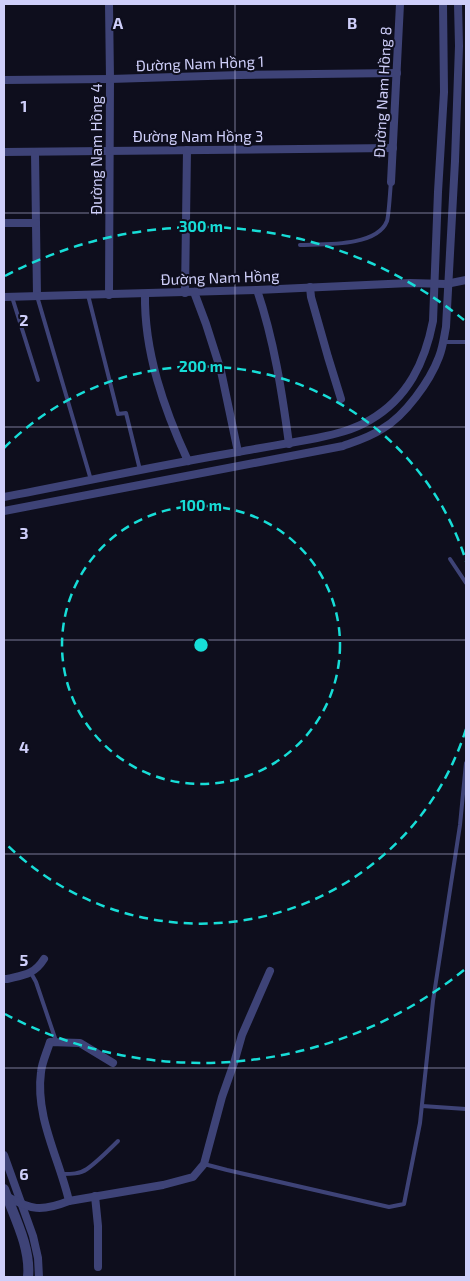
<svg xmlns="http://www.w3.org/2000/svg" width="470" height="1281" font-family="'Exo 2',sans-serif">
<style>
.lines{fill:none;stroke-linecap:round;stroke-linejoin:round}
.service{stroke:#3e4377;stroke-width:4}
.minor{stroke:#3e4377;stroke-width:8}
.tertiary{stroke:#3e4377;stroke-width:10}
.grid{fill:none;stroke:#cfcffa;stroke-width:1;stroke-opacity:0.55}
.ring{fill:none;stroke:#17ddd7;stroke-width:2.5;stroke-dasharray:9 6}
.labels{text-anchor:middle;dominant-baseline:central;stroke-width:4;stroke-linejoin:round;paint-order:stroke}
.street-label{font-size:15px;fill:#cfcffa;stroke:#0e0e1d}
.grid-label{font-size:16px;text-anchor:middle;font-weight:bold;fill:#cfcffa;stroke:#0e0e1d;stroke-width:4;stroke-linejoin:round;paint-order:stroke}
.centre{fill:#17ddd7;stroke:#0e0e1d;stroke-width:2.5}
.ring-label{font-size:15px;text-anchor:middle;font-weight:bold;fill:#17ddd7;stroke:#0e0e1d;stroke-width:4;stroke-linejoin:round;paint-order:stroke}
</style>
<rect width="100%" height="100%" fill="#0e0e1d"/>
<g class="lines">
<!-- service -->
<g class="service">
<path d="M300,245c23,-1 77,2 87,-24 2,-7 3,-30 4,-39"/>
<polyline points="88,295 118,414 126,413 140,470"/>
<polyline points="37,296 91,480"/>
<polyline points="12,297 38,380"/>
<polyline points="443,342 466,342"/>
<polyline points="450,559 466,583"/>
<polyline points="31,973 36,982 56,1041"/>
<polyline points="422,1106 466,1109"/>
<polyline points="204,1164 227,1170 389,1207 404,1204 420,1123 433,1001 460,825 466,763"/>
<path d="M62,1174c9,0 18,0 25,-5 10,-7 22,-19 31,-28"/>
</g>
<!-- minor -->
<g class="minor">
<polyline points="109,4 110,79 109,295"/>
<polyline points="4,80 110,79 240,75 397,73"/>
<polyline points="4,152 393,148"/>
<polyline points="35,152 37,296"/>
<polyline points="391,182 400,4"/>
<polyline points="4,223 36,223"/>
<polyline points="310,287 311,297 328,357 341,399"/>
<path d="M257,290c17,50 25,102 32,154"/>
<polyline points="194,292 206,324 221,371 238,452"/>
<polyline points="185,293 187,150"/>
<path d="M145,294c-1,58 19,115 43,167"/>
<polyline points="4,297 257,290 410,283 446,284 466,280"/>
<path d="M4,497c78,-15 156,-32 234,-45 27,-5 53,-9 79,-14 19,-4 36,-8 53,-18 38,-22 55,-58 63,-99l5,-129 6,-100 -1,-88"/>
<path d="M4,511l339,-65c14,-5 27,-9 39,-17 23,-13 48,-48 57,-72 4,-10 5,-20 7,-30l9,-166 4,-115 -1,-42"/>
<path d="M4,979h3c16,-4 27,-4 37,-20"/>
<polyline points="4,1155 33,1236 38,1258 39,1277"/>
<path d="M6,1196c25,14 35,16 63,5 -10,-43 -34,-84 -28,-129 1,-10 6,-20 9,-30l30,1 33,20"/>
<polyline points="95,1196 98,1226 98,1267"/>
<polyline points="69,1201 163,1185 193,1177 204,1164 222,1097 234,1063 242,1035 270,971"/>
</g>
<!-- tertiary -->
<path class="tertiary" d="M4,1189c10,27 27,59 24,88"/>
</g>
<!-- grid -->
<path class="grid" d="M235,4v1273M4,213h462M4,427h462M4,640h462M4,854h462M4,1068h462"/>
<!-- distance rings -->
<g class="ring">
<circle cx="201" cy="645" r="139"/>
<path d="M466 729A278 278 0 0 1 4 842M4 448A278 278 0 0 1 466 561"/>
<path d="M464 970A418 418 0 0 1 5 1014M5 276A418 418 0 0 1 464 320"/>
</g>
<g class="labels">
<!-- street labels -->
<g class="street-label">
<text transform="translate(200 63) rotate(-2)">Đường Nam Hồng 1</text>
<text transform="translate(382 92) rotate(-87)">Đường Nam Hồng 8</text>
<text x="198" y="136">Đường Nam Hồng 3</text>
<text transform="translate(96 149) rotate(-90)">Đường Nam Hồng 4</text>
<text transform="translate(220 277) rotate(-2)">Đường Nam Hồng</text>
</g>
</g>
<g class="grid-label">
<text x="118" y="29">A</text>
<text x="352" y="29">B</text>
<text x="24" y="112">1</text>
<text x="24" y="326">2</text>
<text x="24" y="539">3</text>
<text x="24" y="753">4</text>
<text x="24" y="966">5</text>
<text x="24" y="1180">6</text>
</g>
<circle cx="201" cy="645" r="8" class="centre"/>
<g class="ring-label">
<text x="201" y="232">300 m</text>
<text x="201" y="372">200 m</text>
<text x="201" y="511">100 m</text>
</g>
<!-- border -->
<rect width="470" height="1281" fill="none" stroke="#cfcffa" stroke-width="10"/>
</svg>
